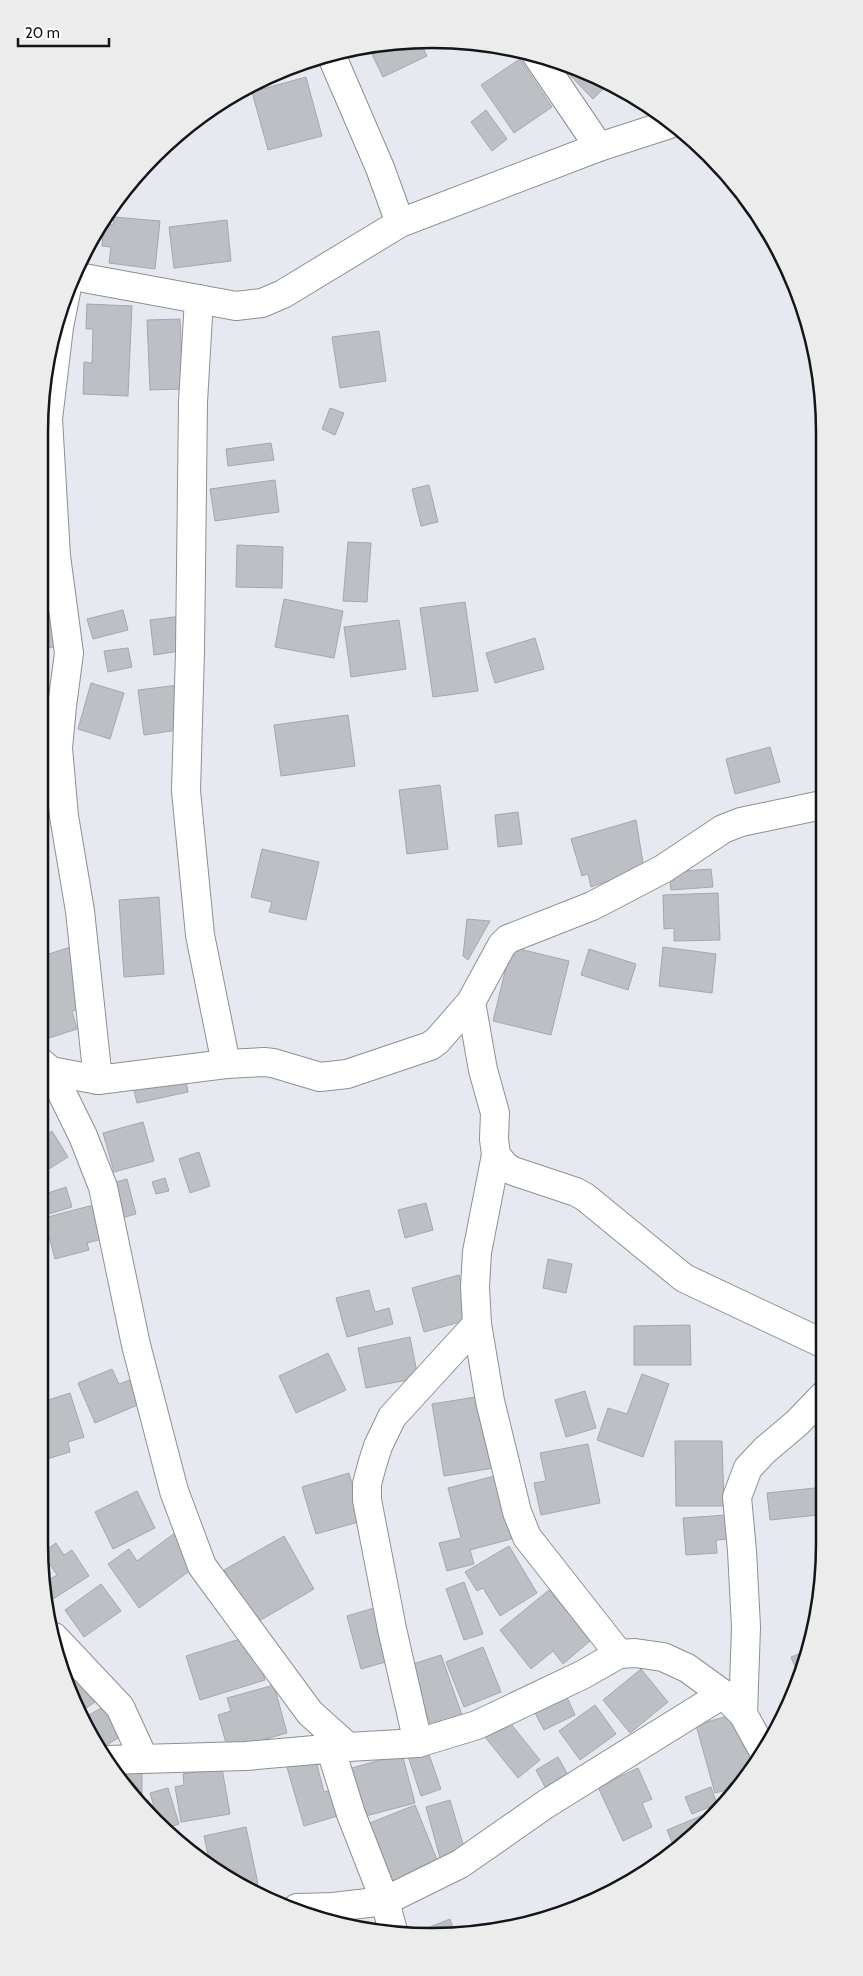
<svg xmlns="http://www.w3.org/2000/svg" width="863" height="1976" font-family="Cabin,sans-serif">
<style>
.building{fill:#bcc0c5;stroke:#a4a7ad}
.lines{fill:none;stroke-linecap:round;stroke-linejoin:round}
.minor-casing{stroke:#8c9095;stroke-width:30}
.minor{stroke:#fff;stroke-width:28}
.rim{fill:none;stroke:#141517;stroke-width:2.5}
</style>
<rect width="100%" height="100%" fill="#e6eaf0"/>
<!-- building -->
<g class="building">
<polygon points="406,40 419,40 427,56 383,77 368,46"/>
<polygon points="520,59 552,107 514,133 481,85"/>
<polygon points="564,63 608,84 593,99 561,66"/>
<polygon points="306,77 322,136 268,150 252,92"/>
<polygon points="486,110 507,139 492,151 471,122"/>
<polygon points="114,217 160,221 155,269 109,263 111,247 102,246 104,224 113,225"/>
<polygon points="227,220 231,261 174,268 169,227"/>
<polygon points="87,304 132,306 128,396 83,394 84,362 92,363 93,329 86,329"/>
<polygon points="180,319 183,389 150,390 147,320"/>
<polygon points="379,331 386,381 340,388 332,337"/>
<polygon points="330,408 344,413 335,435 322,429"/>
<polygon points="271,443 274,460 228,466 226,449"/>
<polygon points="275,480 279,512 215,521 210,489"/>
<polygon points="429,485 438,522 421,526 412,489"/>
<polygon points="348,542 371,543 367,602 343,601"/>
<polygon points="237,545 283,547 282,588 236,587"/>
<polygon points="47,555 60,646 39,649 39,556"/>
<polygon points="284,599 343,611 334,658 275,647"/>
<polygon points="465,602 478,691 433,697 420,608"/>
<polygon points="123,610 128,630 93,639 87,619"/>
<polygon points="182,616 186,650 154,655 150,620"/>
<polygon points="399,620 406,669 351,677 344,627"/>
<polygon points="535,638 544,669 495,683 486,653"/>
<polygon points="128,648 132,667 108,672 104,651"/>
<polygon points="91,683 124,693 110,739 78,729"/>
<polygon points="179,685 185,729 144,735 138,690"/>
<polygon points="348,715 355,766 281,776 274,725"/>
<polygon points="770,747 780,782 735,794 726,759"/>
<polygon points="440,785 448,849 407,854 399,790"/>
<polygon points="518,812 522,844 498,847 495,815"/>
<polygon points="636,820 644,869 591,887 588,874 582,876 571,839"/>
<polygon points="262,849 319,862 306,920 269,912 272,902 251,897"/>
<polygon points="711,869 713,887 671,890 669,872"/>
<polygon points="718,893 720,940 674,941 674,928 664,929 663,895"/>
<polygon points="159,897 164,974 124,977 119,900"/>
<polygon points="467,919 490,921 468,960 463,956"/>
<polygon points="71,947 97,1004 72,1011 77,1029 43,1040 39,1028 39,957"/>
<polygon points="511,947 569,961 551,1035 493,1021"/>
<polygon points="663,947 716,954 712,993 659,986"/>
<polygon points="589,949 636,964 628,990 581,975"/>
<polygon points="184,1071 188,1092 137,1103 132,1082"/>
<polygon points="143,1122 154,1161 114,1172 103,1133"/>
<polygon points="52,1131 68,1157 44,1172 39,1164 39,1139"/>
<polygon points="199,1152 210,1186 190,1193 179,1159"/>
<polygon points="165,1178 169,1191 156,1194 152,1182"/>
<polygon points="127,1179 136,1214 118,1219 108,1184"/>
<polygon points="66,1187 72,1207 39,1217 39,1196"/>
<polygon points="101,1203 110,1237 87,1243 89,1250 55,1259 44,1218"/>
<polygon points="426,1203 433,1230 405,1238 398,1210"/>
<polygon points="548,1259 572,1264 566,1293 543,1288"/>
<polygon points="459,1275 471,1319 424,1332 412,1288"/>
<polygon points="369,1290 375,1312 389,1308 393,1324 347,1337 336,1298"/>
<polygon points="690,1325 691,1365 634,1365 634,1326"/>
<polygon points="410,1337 418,1378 366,1388 358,1348"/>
<polygon points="328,1353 346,1390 296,1413 279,1376"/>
<polygon points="112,1369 119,1384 130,1380 140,1404 95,1423 78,1383"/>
<polygon points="642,1374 669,1384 643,1457 597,1440 608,1408 627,1414"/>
<polygon points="585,1391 596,1428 566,1437 555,1400"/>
<polygon points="70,1393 84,1437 68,1442 70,1452 47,1459 39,1432 39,1403"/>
<polygon points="482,1396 494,1468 444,1476 432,1404"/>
<polygon points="675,1441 722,1441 724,1506 676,1506"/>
<polygon points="588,1444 600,1503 541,1515 534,1483 546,1481 540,1453"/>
<polygon points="349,1473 362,1521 316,1534 302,1487"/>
<polygon points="498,1475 515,1538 470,1550 474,1564 447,1571 439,1543 461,1538 448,1488"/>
<polygon points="824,1480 824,1514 822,1514 818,1481"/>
<polygon points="815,1488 818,1515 770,1520 767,1493"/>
<polygon points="137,1491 155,1528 113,1549 95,1512"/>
<polygon points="727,1515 729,1539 716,1540 717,1553 686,1555 683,1518"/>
<polygon points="176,1532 199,1564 139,1608 108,1564 129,1549 137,1561"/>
<polygon points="284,1536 314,1589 254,1624 224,1570"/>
<polygon points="56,1543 64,1555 72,1550 89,1576 50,1601 47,1596 45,1582 57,1575 42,1553"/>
<polygon points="509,1546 537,1593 500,1616 483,1588 477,1591 465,1572"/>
<polygon points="464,1582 483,1634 464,1640 446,1589"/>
<polygon points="101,1584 121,1611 84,1637 65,1610"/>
<polygon points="549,1590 591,1640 563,1664 553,1651 531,1669 500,1630"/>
<polygon points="374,1608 389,1661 361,1669 347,1616"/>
<polygon points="243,1638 247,1652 255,1649 265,1680 200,1700 186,1656"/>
<polygon points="483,1647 501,1692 464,1707 446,1662"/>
<polygon points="807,1651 803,1671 800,1679 791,1657"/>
<polygon points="441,1655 462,1715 431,1726 410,1665"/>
<polygon points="66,1660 95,1702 79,1713 60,1671 59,1665"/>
<polygon points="641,1669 668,1702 630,1733 603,1700"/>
<polygon points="274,1685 287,1733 228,1750 218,1715 231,1711 227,1698"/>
<polygon points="566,1695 575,1715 544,1730 534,1711"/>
<polygon points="595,1705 616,1734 580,1760 559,1731"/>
<polygon points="103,1707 120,1737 98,1750 91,1741 82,1719"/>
<polygon points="742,1712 756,1762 739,1787 715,1793 696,1725"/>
<polygon points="507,1719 540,1760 518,1778 485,1737"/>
<polygon points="426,1746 441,1789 421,1796 407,1753"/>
<polygon points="402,1754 415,1803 362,1817 348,1769"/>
<polygon points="558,1757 568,1775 545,1787 536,1770"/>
<polygon points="326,1763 317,1765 324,1792 334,1789 341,1815 304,1826 286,1764"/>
<polygon points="222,1768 230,1814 181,1822 175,1787 184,1785 183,1774"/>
<polygon points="638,1768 652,1799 642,1803 652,1827 623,1841 598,1787"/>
<polygon points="112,1770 142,1771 142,1800 148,1800 147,1812 136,1803"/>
<polygon points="711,1787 717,1804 692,1814 685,1797"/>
<polygon points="168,1788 179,1824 166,1828 158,1821 150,1793"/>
<polygon points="450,1800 465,1851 440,1858 426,1807"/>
<polygon points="415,1805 440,1867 390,1887 365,1825"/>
<polygon points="720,1808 720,1809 674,1847 667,1830"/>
<polygon points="246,1827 258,1884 242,1887 237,1885 234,1870 221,1873 210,1864 204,1836"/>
<polygon points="450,1919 455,1933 423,1932 422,1930"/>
</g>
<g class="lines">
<defs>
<g id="minor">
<polyline points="330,52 380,168 400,223"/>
<polyline points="536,54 599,147"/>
<polyline points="73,276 236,306 262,303 283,294 400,223 599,147 670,124"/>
<polyline points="66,292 59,327 48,419 56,556 69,653 62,706 58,748 64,816 80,911 98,1080"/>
<polyline points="199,299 193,402 190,651 186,791 200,935 226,1064"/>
<polyline points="471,1002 483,1070 495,1113 494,1139 496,1155 505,1166 513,1171 576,1192 585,1197 684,1278 824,1344"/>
<polyline points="39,1061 51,1071 98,1080 226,1064 264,1062 273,1063 320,1077 347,1074 430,1046 437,1041 471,1002 502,945 508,939 592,906 663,869 723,829 741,822 822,805"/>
<polyline points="51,1071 83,1136 103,1187 136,1345 174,1491 202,1566 310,1713 348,1747"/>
<polyline points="496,1155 477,1252 475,1287 477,1324 490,1401 517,1512 527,1537 619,1654"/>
<polyline points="54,1637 120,1707 144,1759"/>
<polyline points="743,1714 746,1627 742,1551 737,1497 748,1468 765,1450 797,1423 824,1395"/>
<polyline points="418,1743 392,1629 367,1500 367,1484 372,1465 378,1446 392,1417 477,1324"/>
<polyline points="331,1750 351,1814 385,1901 393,1931"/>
<polyline points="105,1760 246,1756 348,1747 418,1743 477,1725 582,1675 619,1654 635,1653 663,1657 687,1668 723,1694 743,1714 764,1752"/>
<polyline points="297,1908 333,1907 385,1901 460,1864 546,1804 723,1694"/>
</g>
</defs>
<!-- minor casing -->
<use href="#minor" class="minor-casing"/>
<!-- minor -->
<use href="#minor" class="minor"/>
</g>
<!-- crop -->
<path d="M0 0H863V1976H0ZM432 48H432A384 384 0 0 1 816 432V1544A384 384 0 0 1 432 1928H432A384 384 0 0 1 48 1544V432A384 384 0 0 1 432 48Z" fill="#ececec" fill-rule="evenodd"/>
<path class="rim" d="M432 48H432A384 384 0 0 1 816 432V1544A384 384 0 0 1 432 1928H432A384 384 0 0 1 48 1544V432A384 384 0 0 1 432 48Z"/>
<!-- scale -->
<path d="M18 38v8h91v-8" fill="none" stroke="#141517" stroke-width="2.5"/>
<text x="25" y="38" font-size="15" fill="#141517" stroke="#ffffff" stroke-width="4" paint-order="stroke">20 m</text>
</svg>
